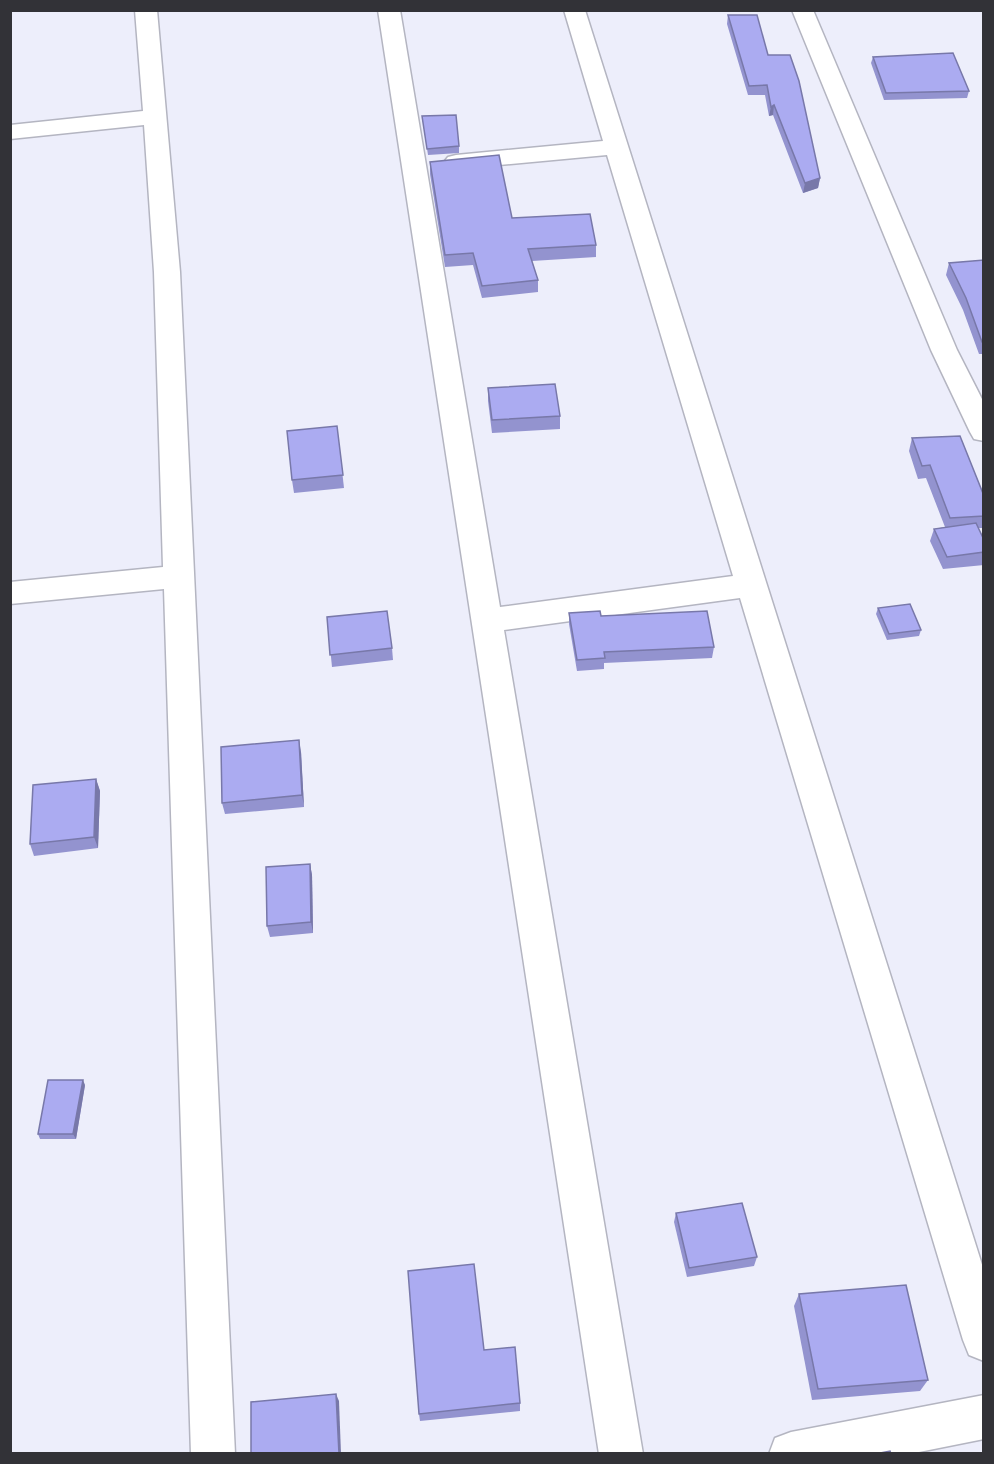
<svg xmlns="http://www.w3.org/2000/svg" width="994" height="1464" font-family="Roboto,sans-serif">
<style>
.lines{fill:none;stroke-linecap:round;stroke-linejoin:round}
.street-casing{stroke:#b4b5c1;stroke-width:3}
.street{fill:#fff;fill-rule:evenodd}
.wall{fill:#9393cf}
.shaded-wall{fill:#7878a9}
.building{fill:#ababf1;stroke:#7878a9;stroke-width:1.5}
</style>
<rect width="100%" height="100%" fill="#edeefb"/>
<g class="lines">
<defs>
<g id="street">
<polygon points="135,10 157,10 180,272 235,1454 191,1454 164,589 10,604 10,582 163,567 154,272 144,125 10,139 10,125 143,111"/>
<polygon points="378,10 400,10 500,607 733,576 607,155 456,169 448,167 444,162 448,157 456,155 603,141 564,10 585,10 984,1271 984,1361 969,1355 963,1340 740,598 504,630 643,1454 599,1454"/>
<polygon points="792,10 813,10 957,350 984,403 984,441 974,439 970,432 931,350"/>
<polygon points="984,1395 984,1439 909,1454 769,1454 775,1438 791,1432"/>
</g>
</defs>
<!-- street casing -->
<use href="#street" class="street-casing"/>
<!-- street -->
<use href="#street" class="street"/>
</g>
<!-- wall -->
<g class="wall">
<polygon points="728,15 768,55 820,178 818,188 803,193 773,115 769,116 765,95 748,95 727,24"/>
<polygon points="873,57 969,91 967,98 884,100 871,63"/>
<polygon points="422,116 459,146 459,153 428,155"/>
<polygon points="430,162 512,218 596,245 596,257 532,261 538,280 538,292 482,298 473,265 445,267 430,174"/>
<polygon points="984,260 984,354 979,354 963,310 946,275 949,263"/>
<polygon points="488,388 560,416 560,429 492,433 488,401"/>
<polygon points="337,426 344,488 294,493 292,480"/>
<polygon points="912,438 984,496 984,528 978,528 984,540 984,565 943,569 930,541 934,529 945,527 926,478 918,479 909,451"/>
<polygon points="878,608 921,630 919,636 887,640 876,614"/>
<polygon points="569,613 601,616 714,647 712,658 604,663 604,669 577,671 569,624"/>
<polygon points="327,617 392,648 393,660 332,667"/>
<polygon points="301,752 304,807 225,814 222,803"/>
<polygon points="96,779 100,791 98,848 34,856 30,844"/>
<polygon points="310,864 312,875 313,933 270,937 267,926"/>
<polygon points="85,1085 76,1139 40,1139 38,1134"/>
<polygon points="676,1213 757,1257 754,1266 687,1277 674,1222"/>
<polygon points="799,1294 928,1380 920,1391 812,1400 794,1306"/>
<polygon points="484,1350 520,1403 520,1411 420,1421 419,1414"/>
</g>
<!-- shaded-wall -->
<g class="shaded-wall">
<polygon points="774,105 773,115 769,116 771,107"/>
<polygon points="820,178 818,188 803,193 805,183"/>
<polygon points="299,740 301,752 304,807 302,795"/>
<polygon points="96,779 100,791 98,848 94,837"/>
<polygon points="310,864 312,875 313,933 311,922"/>
<polygon points="83,1080 85,1085 76,1139 73,1134"/>
<polygon points="336,1394 339,1401 341,1454 339,1454"/>
</g>
<!-- building -->
<g class="building">
<polygon points="728,15 757,15 768,55 790,55 799,81 820,178 805,183 774,105 771,107 767,85 749,86"/>
<polygon points="953,53 969,91 886,93 873,57"/>
<polygon points="456,115 459,146 427,149 422,116"/>
<polygon points="499,155 512,218 590,214 596,245 528,249 538,280 482,286 473,253 445,255 430,162"/>
<polygon points="984,260 984,342 982,342 966,298 949,263"/>
<polygon points="555,384 560,416 492,420 488,388"/>
<polygon points="337,426 343,475 292,480 287,431"/>
<polygon points="960,436 984,496 984,516 950,518 930,465 922,466 912,438"/>
<polygon points="976,523 984,540 984,552 947,557 934,529"/>
<polygon points="910,604 921,630 889,634 878,608"/>
<polygon points="387,611 392,648 330,655 327,617"/>
<polygon points="600,611 601,616 707,611 714,647 604,652 605,658 577,660 569,613"/>
<polygon points="299,740 302,795 222,803 221,747"/>
<polygon points="96,779 94,837 30,844 33,785"/>
<polygon points="310,864 311,922 267,926 266,867"/>
<polygon points="48,1080 83,1080 73,1134 38,1134"/>
<polygon points="742,1203 757,1257 689,1268 676,1213"/>
<polygon points="474,1264 484,1350 515,1347 520,1403 419,1414 408,1271"/>
<polygon points="906,1285 928,1380 818,1389 799,1294"/>
<polygon points="336,1394 339,1454 251,1454 251,1402"/>
<polygon points="890,1451 891,1454 875,1454"/>
</g>
<!-- border -->
<rect width="994" height="1464" fill="none" stroke="#323237" stroke-width="24"/>
</svg>
